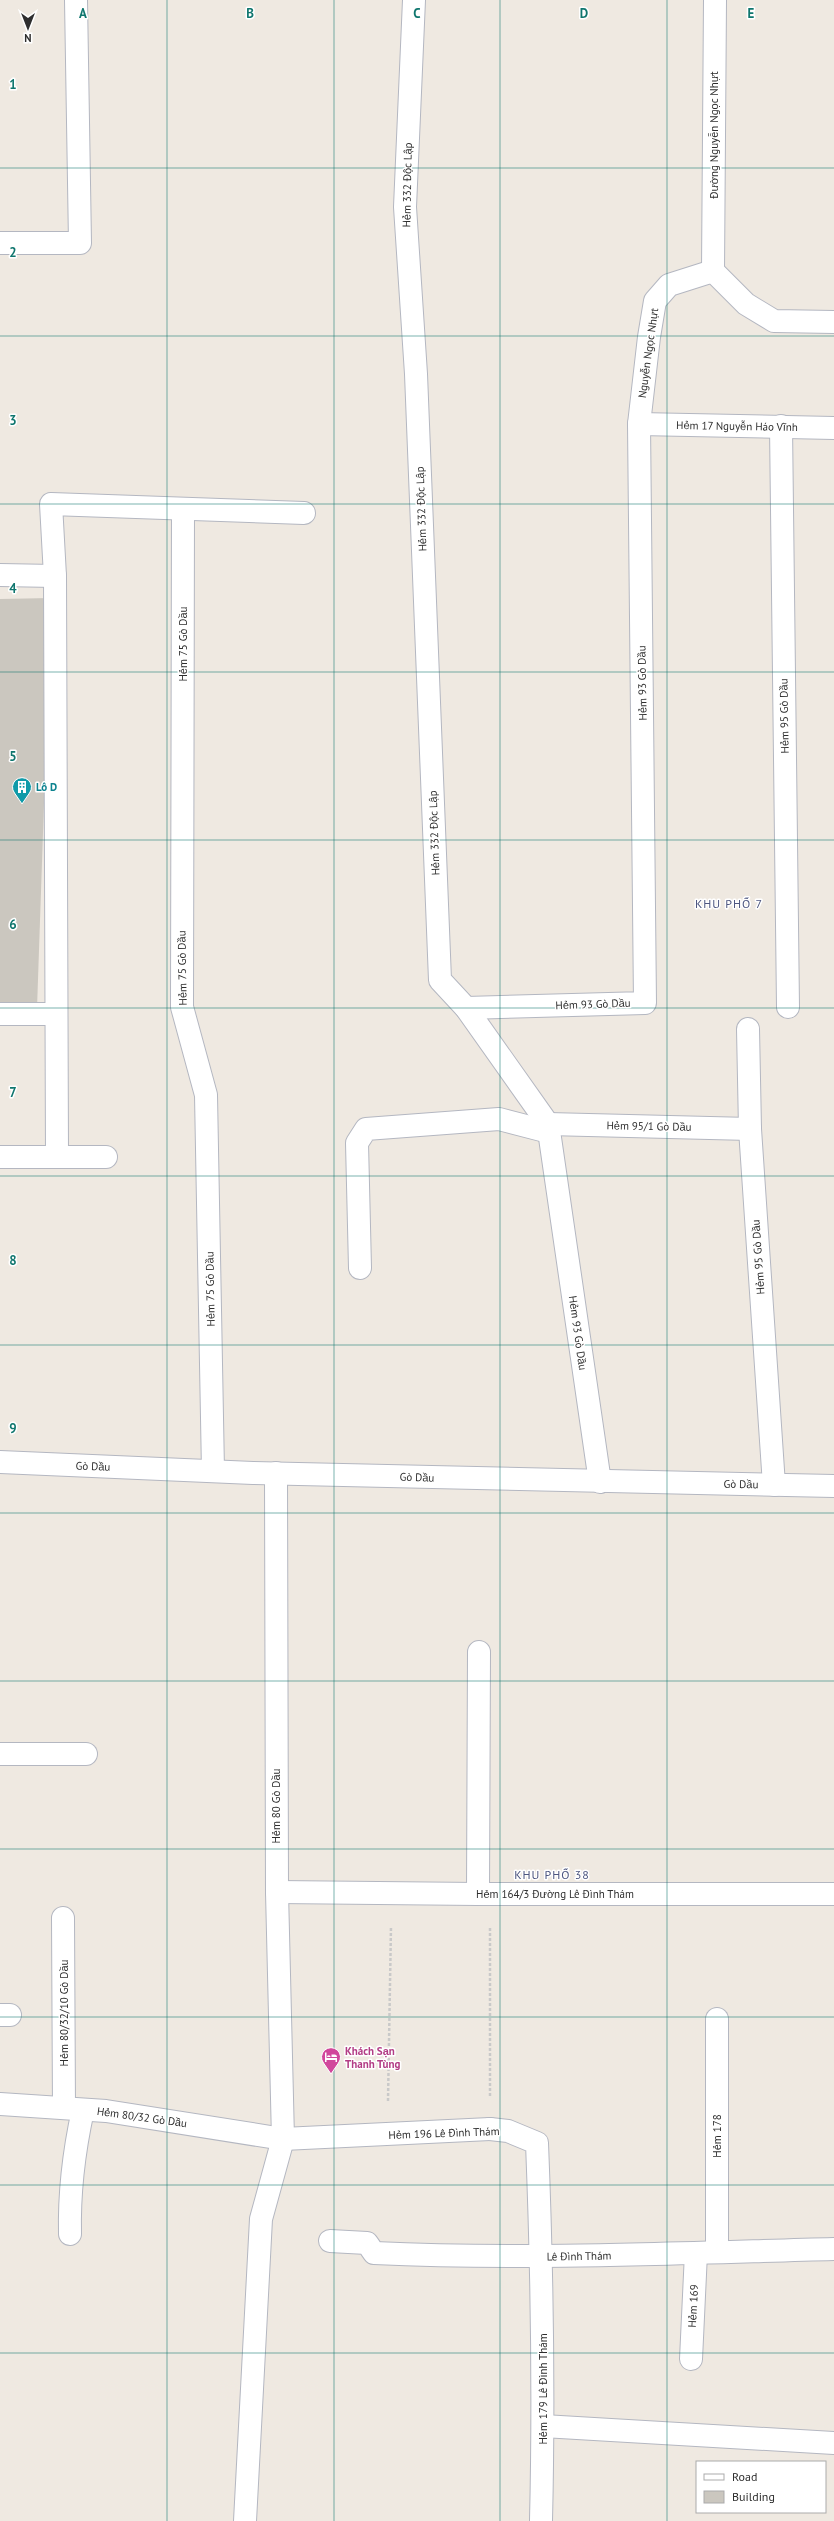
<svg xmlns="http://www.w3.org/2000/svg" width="834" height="2521" font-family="'PT Sans',sans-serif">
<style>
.building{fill:#cbc7bf}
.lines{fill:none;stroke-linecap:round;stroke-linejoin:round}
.service-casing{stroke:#b4b7c1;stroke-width:24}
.minor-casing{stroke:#b4b7c1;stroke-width:24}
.tertiary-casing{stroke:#b4b7c1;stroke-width:24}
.path{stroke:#c9c9c9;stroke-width:2.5;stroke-dasharray:3 2;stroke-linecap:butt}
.service{stroke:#fff;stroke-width:22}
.minor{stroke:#fff;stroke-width:22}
.tertiary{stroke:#fff;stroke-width:22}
.grid{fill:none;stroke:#0f766e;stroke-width:1;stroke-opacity:0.55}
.labels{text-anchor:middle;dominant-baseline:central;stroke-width:3;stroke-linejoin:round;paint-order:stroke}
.street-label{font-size:11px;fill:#2e2e2e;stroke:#fff}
.culture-label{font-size:11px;font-weight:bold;fill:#0d838f;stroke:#fff;text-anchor:start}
.hotel-label{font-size:11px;font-weight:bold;fill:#b23c85;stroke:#fff;text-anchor:start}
.neighbourhood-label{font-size:12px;letter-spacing:1px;fill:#4d5680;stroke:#fff}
.grid-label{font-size:13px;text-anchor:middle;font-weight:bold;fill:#0f766e;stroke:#fff;stroke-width:3;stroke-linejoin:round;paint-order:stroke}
</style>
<rect width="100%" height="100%" fill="#efe9e1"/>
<!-- building -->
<polygon class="building" points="51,598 37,1009 0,1008 0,599"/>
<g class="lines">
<defs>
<g id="service">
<polyline points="0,243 80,243 76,0"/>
<polyline points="639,424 834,428"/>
<polyline points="0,575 55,576"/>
<polyline points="466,1008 645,1003 639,424 649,337 655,301 669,285 713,271 746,304 774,321 834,322"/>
<polyline points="0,1014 55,1014"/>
<polyline points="57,1157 55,576 51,504 304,513"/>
<polyline points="0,1754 86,1754"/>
<polyline points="63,1918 64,2108"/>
<polyline points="0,2015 10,2015"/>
<polyline points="0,2104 106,2111 283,2139 490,2129"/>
<path d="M70,2234c-1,-43 4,-83 13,-124"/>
<polyline points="543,2426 834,2443"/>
</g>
<g id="minor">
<polyline points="414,0 405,207 416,374 440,980 466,1008 548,1124 600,1482"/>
<polyline points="713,271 715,0"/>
<polyline points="781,426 788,1007"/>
<polyline points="183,509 182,1007 206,1095 213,1471"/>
<polyline points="748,1029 750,1129 774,1485"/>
<polyline points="548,1124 750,1129"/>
<polyline points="0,1157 106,1157"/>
<polyline points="360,1268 357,1143 366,1129 499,1119 549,1132"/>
<polyline points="277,1892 478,1894 834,1894"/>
<polyline points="478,1894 479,1652"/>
<polyline points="717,2019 717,2252"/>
<path d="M490,2129l18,2 29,12c5,126 7,252 4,378"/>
<path d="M330,2241l37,2 7,10c153,7 307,0 460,-4"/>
<polyline points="691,2359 696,2253"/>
<polyline points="245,2521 261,2219 283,2139 277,1892 276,1473"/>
</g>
<polyline id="tertiary" points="0,1462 253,1473 834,1486"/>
</defs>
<!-- service casing -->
<use href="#service" class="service-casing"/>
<!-- minor casing -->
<use href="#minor" class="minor-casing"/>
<!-- tertiary casing -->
<use href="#tertiary" class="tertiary-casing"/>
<!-- path -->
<g class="path">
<polyline points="490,2096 490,1927"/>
<polyline points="388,2101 391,1926"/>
</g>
<!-- service -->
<use href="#service" class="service"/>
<!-- minor -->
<use href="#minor" class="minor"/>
<!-- tertiary -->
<use href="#tertiary" class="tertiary"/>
</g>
<!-- grid -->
<path class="grid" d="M167,0v2521M334,0v2521M500,0v2521M667,0v2521M0,168h834M0,336h834M0,504h834M0,672h834M0,840h834M0,1008h834M0,1176h834M0,1345h834M0,1513h834M0,1681h834M0,1849h834M0,2017h834M0,2185h834M0,2353h834"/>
<!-- icons -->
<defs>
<symbol id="building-pin" viewBox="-11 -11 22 30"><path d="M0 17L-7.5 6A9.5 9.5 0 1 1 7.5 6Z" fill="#0f9aa8" stroke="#fff"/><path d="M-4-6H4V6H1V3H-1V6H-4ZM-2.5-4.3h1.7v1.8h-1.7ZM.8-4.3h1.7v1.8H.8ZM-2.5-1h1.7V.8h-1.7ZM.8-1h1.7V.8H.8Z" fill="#fff"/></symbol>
<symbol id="hotel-pin" viewBox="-11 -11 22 30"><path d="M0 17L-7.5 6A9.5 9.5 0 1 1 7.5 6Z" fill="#d1479c" stroke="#fff"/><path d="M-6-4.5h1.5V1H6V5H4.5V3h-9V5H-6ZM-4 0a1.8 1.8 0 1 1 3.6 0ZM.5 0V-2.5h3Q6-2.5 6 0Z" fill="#fff"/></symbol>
</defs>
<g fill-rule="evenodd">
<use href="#building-pin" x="11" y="776" width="22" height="30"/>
<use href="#hotel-pin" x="320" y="2046" width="22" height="30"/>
</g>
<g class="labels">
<!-- street labels -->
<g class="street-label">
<text transform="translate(714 135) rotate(-90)">Đường Nguyễn Ngọc Nhựt</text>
<text transform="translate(407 185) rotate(-89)">Hẻm 332 Độc Lập</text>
<text transform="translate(648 353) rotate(-82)">Nguyễn Ngọc Nhựt</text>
<text transform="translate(737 426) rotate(1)">Hẻm 17 Nguyễn Háo Vĩnh</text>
<text transform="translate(421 509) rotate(-92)">Hẻm 332 Độc Lập</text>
<text transform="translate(183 644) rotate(-90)">Hẻm 75 Gò Dầu</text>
<text transform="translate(642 683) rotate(-91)">Hẻm 93 Gò Dầu</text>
<text transform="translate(784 716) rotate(-91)">Hẻm 95 Gò Dầu</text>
<text transform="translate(434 833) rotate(-92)">Hẻm 332 Độc Lập</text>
<text transform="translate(182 968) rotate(-91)">Hẻm 75 Gò Dầu</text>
<text transform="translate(593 1004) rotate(-2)">Hẻm 93 Gò Dầu</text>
<text transform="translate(649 1126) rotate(1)">Hẻm 95/1 Gò Dầu</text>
<text transform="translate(758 1257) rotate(-94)">Hẻm 95 Gò Dầu</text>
<text transform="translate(210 1289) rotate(-91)">Hẻm 75 Gò Dầu</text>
<text transform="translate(578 1333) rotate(82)">Hẻm 93 Gò Dầu</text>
<text transform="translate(93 1466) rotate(2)">Gò Dầu</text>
<text transform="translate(417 1477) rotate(2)">Gò Dầu</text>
<text transform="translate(741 1484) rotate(1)">Gò Dầu</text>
<text transform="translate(276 1806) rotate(-90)">Hẻm 80 Gò Dầu</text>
<text x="555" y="1894">Hẻm 164/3 Đường Lê Đình Thám</text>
<text transform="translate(64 2013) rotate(-90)">Hẻm 80/32/10 Gò Dầu</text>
<text transform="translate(142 2117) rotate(8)">Hẻm 80/32 Gò Dầu</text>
<text transform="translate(444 2133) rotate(-2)">Hẻm 196 Lê Đình Thám</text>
<text transform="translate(717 2136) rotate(-90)">Hẻm 178</text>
<text transform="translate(579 2256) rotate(-1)">Lê Đình Thám</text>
<text transform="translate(693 2306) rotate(-87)">Hẻm 169</text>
<text transform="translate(543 2389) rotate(-90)">Hẻm 179 Lê Đình Thám</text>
</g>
<!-- culture labels -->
<g class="culture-label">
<text x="36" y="787">Lô D</text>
</g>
<!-- hotel labels -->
<g class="hotel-label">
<text x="345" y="2051">Khách Sạn<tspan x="345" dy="13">Thanh Tùng</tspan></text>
</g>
<!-- neighbourhood labels -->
<g class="neighbourhood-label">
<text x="729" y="903">KHU PHỐ 7</text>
<text x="552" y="1874">KHU PHỐ 38</text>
</g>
</g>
<g class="grid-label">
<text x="83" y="18">A</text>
<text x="250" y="18">B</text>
<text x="417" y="18">C</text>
<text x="584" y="18">D</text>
<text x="751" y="18">E</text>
<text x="13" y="89">1</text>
<text x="13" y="257">2</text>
<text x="13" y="425">3</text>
<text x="13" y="593">4</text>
<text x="13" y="761">5</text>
<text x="13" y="929">6</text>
<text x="13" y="1097">7</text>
<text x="13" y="1265">8</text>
<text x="13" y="1433">9</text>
</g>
<!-- legend -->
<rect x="696" y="2461" width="130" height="52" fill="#ffffff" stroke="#ababab"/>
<rect x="704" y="2474" width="20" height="6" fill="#ffffff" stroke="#ababab"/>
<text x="732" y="2481" font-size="12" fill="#2e2e2e">Road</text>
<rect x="704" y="2491" width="20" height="12" fill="#cbc7bf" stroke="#ababab"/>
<text x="732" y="2501" font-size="12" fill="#2e2e2e">Building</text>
<!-- north arrow -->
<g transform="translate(28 28) rotate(180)" stroke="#ffffff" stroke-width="3" paint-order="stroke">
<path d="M0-3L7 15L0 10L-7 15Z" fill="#2e2e2e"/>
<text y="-6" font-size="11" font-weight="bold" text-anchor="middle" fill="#2e2e2e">N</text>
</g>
</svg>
